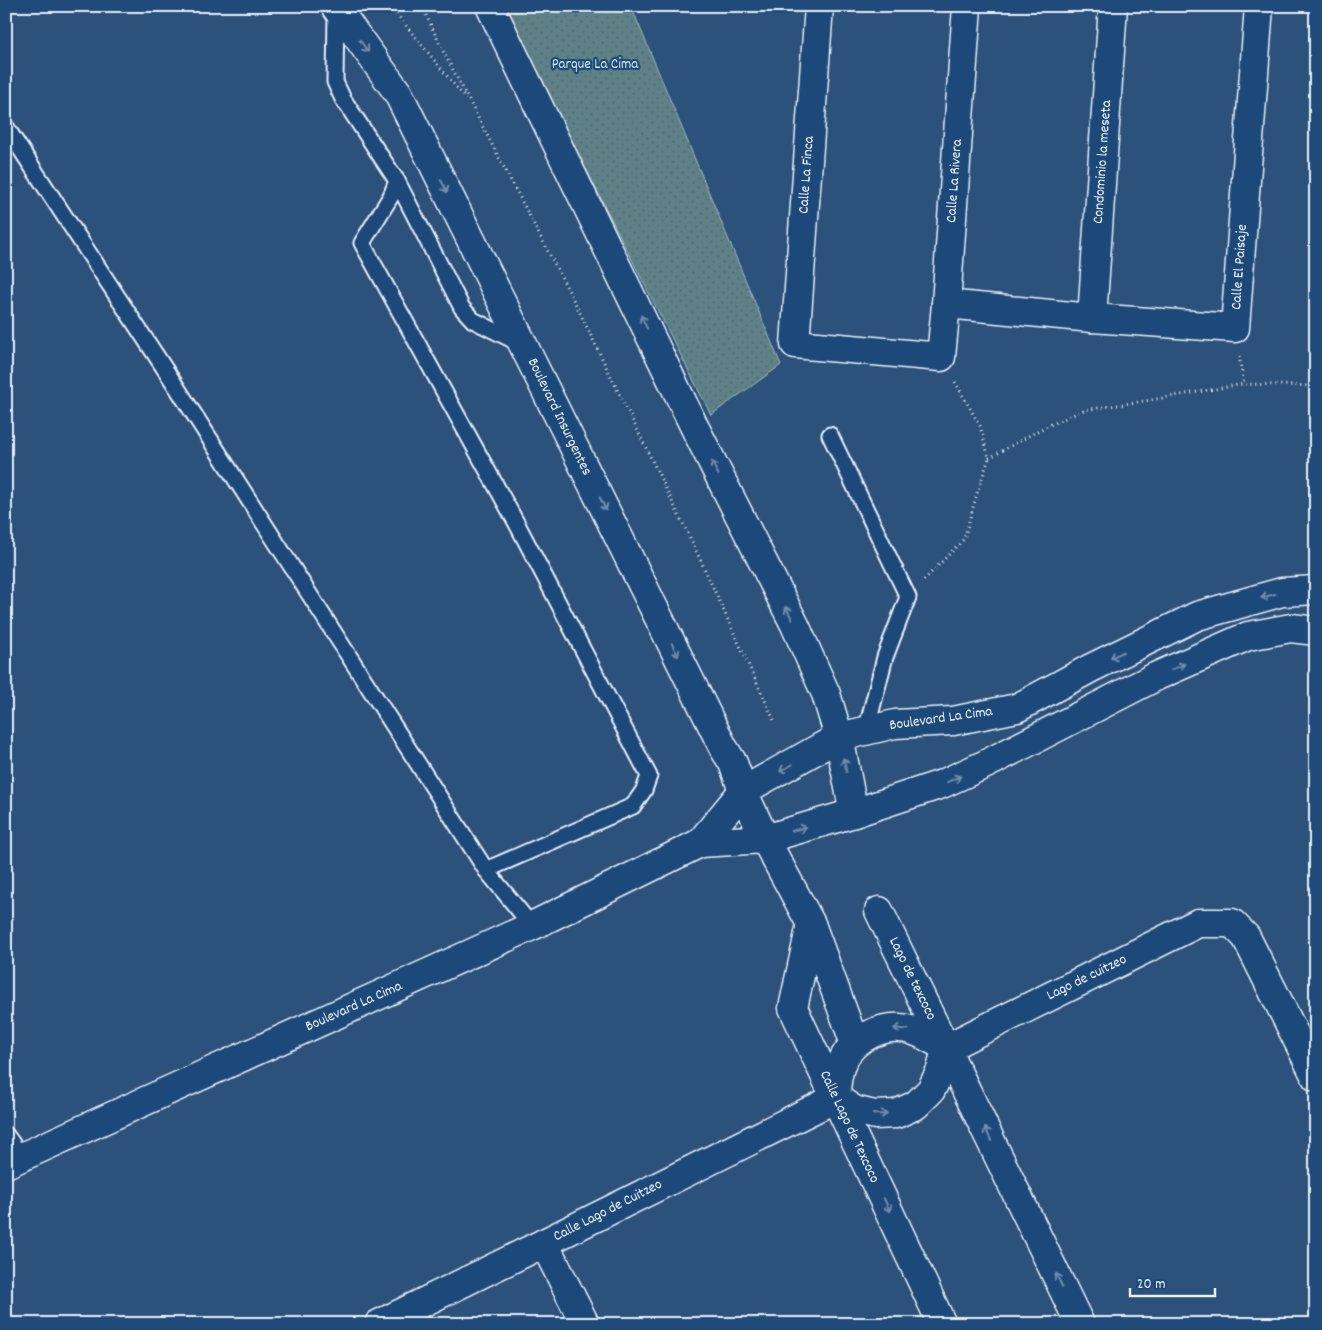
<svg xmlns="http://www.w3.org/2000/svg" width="1322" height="1330" font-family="Dekko,sans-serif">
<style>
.park{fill:url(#park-dots);stroke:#a2b9bf}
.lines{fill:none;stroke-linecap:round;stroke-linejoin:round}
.service-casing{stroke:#e8f1f8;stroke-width:19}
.minor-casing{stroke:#e8f1f8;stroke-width:31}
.tertiary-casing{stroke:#e8f1f8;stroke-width:31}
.path{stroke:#e8f1f8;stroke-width:3;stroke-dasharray:1 4;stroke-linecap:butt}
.service{stroke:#1f4a7a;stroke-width:15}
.minor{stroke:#1f4a7a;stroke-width:28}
.tertiary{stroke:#1f4a7a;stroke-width:28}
.oneway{stroke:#6f8dac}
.labels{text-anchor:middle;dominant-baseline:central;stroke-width:4.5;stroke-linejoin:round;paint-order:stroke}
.park-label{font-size:15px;fill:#d3e0e7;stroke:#1f4a7a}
.street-label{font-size:15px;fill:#e8f1f8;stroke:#1f4a7a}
</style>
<defs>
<pattern id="park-dots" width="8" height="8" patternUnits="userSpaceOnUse" patternTransform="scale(1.25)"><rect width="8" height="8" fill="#5d8186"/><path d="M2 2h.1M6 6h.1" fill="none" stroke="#546a6e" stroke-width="1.8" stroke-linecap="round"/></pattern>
</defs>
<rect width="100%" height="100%" fill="#2c517b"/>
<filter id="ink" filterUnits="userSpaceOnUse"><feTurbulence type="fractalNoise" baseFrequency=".02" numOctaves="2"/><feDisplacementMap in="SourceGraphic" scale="10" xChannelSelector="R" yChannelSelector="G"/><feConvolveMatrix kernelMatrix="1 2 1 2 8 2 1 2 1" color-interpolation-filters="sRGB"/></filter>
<g filter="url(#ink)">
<!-- park -->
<polygon class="park" points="503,6 631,6 781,365 711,415"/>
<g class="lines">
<defs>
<g id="service">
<polyline points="336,12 335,82 343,99 397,181 391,196 362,243 517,524 649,776 644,790 633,806 486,870"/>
<polyline points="6,127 174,383 486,870 532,926"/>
<polyline points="397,181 462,308 473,320 521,344"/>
<polyline points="830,435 908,597 885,657 866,731"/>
<polyline points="6,1135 22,1157"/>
</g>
<g id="minor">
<polyline points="819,6 795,344 941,357 946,304 967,6"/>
<polyline points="946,304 1092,318 1235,328 1259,6"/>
<polyline points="1092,318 1113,6"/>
<polyline points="765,839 811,924 855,1044"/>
<polyline points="879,911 1080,1324"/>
<polyline points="811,924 793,1008 942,1324"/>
<polyline points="946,1048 1198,923 1232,923 1246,937 1316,1077"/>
<path d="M836,1098c0,-14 1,-26 7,-38 11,-23 43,-38 68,-30 13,4 24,11 35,18"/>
<polyline points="836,1098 854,1110 875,1115 896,1114 916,1105 931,1090 941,1070 946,1048"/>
<polyline points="544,1243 585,1324"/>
<polyline points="379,1324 544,1243 836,1098"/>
</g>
<g id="tertiary">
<polyline points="335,6 398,93 723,747 733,763 743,791 765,839"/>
<polyline points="490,6 695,428 795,625 826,694 839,737 854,813"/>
<polyline points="700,843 743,791 839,737 895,724 953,721 1017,708 1091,668 1197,616 1282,592 1316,590"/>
<polyline points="6,1164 532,926 700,843 765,839 854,813 942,784 986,764 1157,676 1248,636 1291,628 1316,631"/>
</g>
</defs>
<!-- service casing -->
<use href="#service" class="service-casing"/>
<!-- minor casing -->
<use href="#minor" class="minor-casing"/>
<!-- tertiary casing -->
<use href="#tertiary" class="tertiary-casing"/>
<!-- path -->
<g class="path">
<polyline points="390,6 466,99"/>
<polyline points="422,6 442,49 574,301 694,546 774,720"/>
<polyline points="1239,356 1244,384"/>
<polyline points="989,458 1043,428 1084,410 1151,400 1244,384 1316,386"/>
<polyline points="924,580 964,539 978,490 989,458 980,426 954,380"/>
</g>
<!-- service -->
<use href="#service" class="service"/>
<!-- minor -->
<use href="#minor" class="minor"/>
<!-- tertiary -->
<use href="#tertiary" class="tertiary"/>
</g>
<!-- one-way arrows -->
<defs><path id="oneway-shaft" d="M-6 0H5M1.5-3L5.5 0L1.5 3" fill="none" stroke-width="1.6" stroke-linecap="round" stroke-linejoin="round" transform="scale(1.25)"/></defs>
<g class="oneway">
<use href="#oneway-shaft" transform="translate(364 46) rotate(54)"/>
<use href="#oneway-shaft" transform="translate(444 186) rotate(63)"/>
<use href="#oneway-shaft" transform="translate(644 322) rotate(-116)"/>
<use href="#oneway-shaft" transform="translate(715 468) rotate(-117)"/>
<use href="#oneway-shaft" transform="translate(603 504) rotate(64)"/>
<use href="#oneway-shaft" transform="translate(1268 596) rotate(164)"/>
<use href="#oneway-shaft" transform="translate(789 613) rotate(-117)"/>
<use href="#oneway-shaft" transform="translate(675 650) rotate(64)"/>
<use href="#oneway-shaft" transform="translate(1117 655) rotate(154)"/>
<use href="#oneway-shaft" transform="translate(1178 667) rotate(-23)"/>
<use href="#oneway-shaft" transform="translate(845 765) rotate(-101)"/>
<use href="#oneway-shaft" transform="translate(786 768) rotate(151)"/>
<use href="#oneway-shaft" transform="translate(954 779) rotate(-24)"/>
<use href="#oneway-shaft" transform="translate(799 829) rotate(-16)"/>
<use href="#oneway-shaft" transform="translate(901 1029) rotate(-176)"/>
<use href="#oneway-shaft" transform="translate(880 1114) rotate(-1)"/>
<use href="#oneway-shaft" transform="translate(988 1134) rotate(-116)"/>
<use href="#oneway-shaft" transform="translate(887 1205) rotate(65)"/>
<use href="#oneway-shaft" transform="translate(1059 1280) rotate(-116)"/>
</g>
</g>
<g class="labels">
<!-- park labels -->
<g class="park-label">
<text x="595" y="65">Parque La Cima</text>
</g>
<!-- street labels -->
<g class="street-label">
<text transform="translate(1103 162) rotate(-86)">Condominio la meseta</text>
<text transform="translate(807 175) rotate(-86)">Calle La Finca</text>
<text transform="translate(955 181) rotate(-86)">Calle La Rivera</text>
<text transform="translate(1240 267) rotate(-86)">Calle El Paisaje</text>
<text transform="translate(559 417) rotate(64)">Boulevard Insurgentes</text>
<text transform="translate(941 719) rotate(-8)">Boulevard La Cima</text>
<text transform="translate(1087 978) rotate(-26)">Lago de cuitzeo</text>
<text transform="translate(912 979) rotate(64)">Lago de texcoco</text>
<text transform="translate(354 1007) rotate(-24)">Boulevard La Cima</text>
<text transform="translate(849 1127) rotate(65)">Calle Lago de Texcoco</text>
<text transform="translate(608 1211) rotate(-27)">Calle Lago de Cuitzeo</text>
</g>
</g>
<!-- margin -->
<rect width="1322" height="1330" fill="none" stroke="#1f4a7a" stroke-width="25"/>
<rect x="12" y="12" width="1297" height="1305" fill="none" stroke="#e8f1f8" stroke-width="2" filter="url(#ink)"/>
<!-- scale -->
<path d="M1130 1288v8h85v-8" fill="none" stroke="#e8f1f8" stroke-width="2.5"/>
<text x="1137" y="1288" font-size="15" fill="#e8f1f8" stroke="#1f4a7a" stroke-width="4" paint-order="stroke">20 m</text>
</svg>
